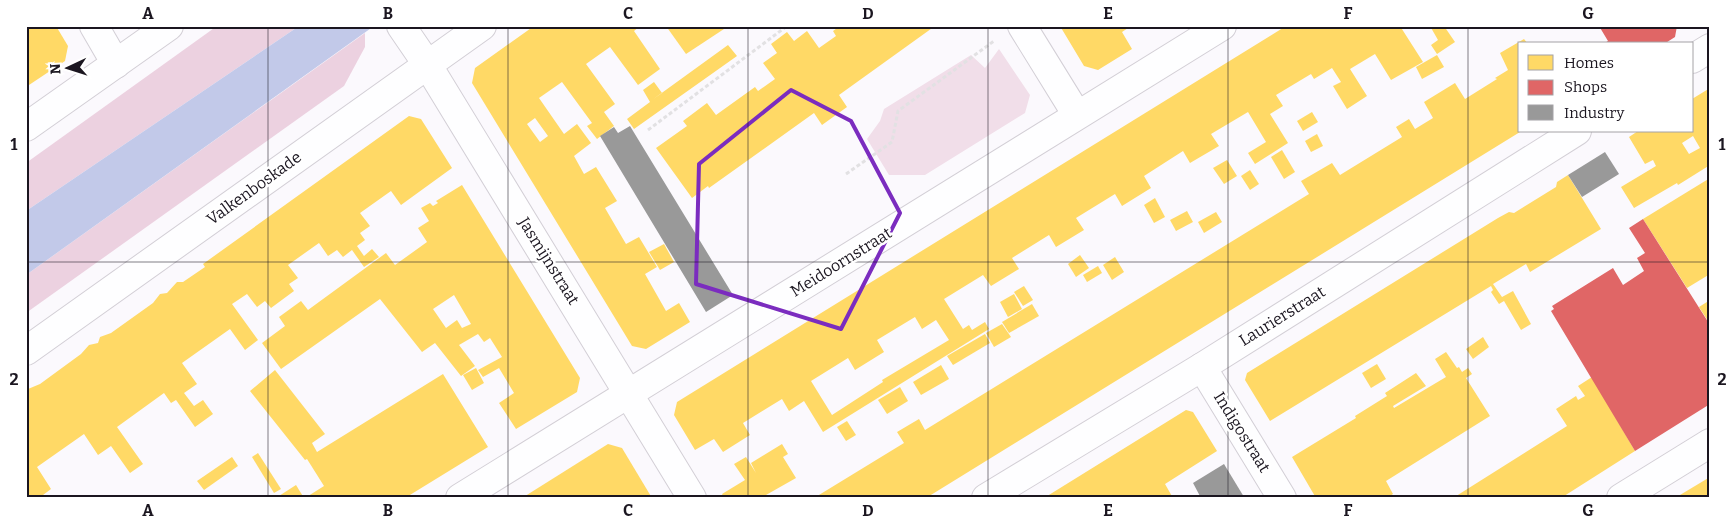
<svg xmlns="http://www.w3.org/2000/svg" width="1736" height="524" font-family="Bitter,serif">
<style>
.green{fill:#f1dee9}
.forest{fill:#ecd1e0}
.water{fill:#c2c9e9}
.homes{fill:#ffd966;fill-rule:evenodd}
.shops{fill:#e06666}
.industry{fill:#999}
.lines{fill:none;stroke-linecap:round;stroke-linejoin:round}
.minor-casing{stroke:#d3cfd6;stroke-width:30}
.path{stroke:#e2e1e3;stroke-width:3;stroke-dasharray:4 2.5;stroke-linecap:butt}
.minor{stroke:#fefeff;stroke-width:28}
.marked{fill:none;stroke:#7b2cbf;stroke-width:4;stroke-linejoin:round}
.grid{fill:none;stroke:#1b1620;stroke-width:1;stroke-opacity:0.55}
.labels{text-anchor:middle;dominant-baseline:central;stroke-width:5;stroke-linejoin:round;paint-order:stroke}
.street-label{font-size:16px;fill:#1b1620;stroke:#fff}
.neatline{fill:none;stroke:#1b1620;stroke-width:2}
.grid-label{font-size:16px;text-anchor:middle;font-weight:bold;fill:#1b1620}
</style>
<rect width="100%" height="100%" fill="#fbf9fd"/>
<!-- green -->
<polygon class="green" points="999,49 1030,95 1025,113 925,175 889,175 867,139 880,121 884,109 971,55 985,68"/>
<!-- forest -->
<g class="forest">
<polygon points="217,26 299,26 26,211 26,163"/>
<polygon points="365,33 365,47 344,86 26,313 26,275"/>
</g>
<!-- water -->
<polygon class="water" points="299,26 374,26 26,275 26,211"/>
<!-- homes -->
<g class="homes">
<polygon points="26,26 56,26 68,46 65,61 26,87"/>
<path d="M534,26h106l-6,5 26,38 -22,16 -28,-38 -24,17 29,40 -11,8 10,14 -17,13 -10,-13 5,-3 -30,-41 -23,16 25,36 13,-10 14,19 -17,13 10,18 12,-7 21,34 -12,7 21,36 13,-7 18,30 -12,7 21,37 13,-8 11,19 -44,27 -14,-3 -160,-263 3,-15zM535,118l13,18 -8,6 -13,-18z"/>
<polygon points="666,26 722,26 724,29 686,54"/>
<polygon points="840,26 935,26 839,95 847,107 822,125 814,113 709,188 708,186 692,198 656,148 687,126 683,121 707,103 716,115 755,87 758,91 775,79 763,63 777,53 771,44 787,32 794,41 807,31 819,48 836,36 833,31"/>
<polygon points="1060,26 1131,26 1122,32 1132,49 1098,70 1084,66"/>
<path d="M1286,26h114l23,36 -32,18 -16,-26 -25,15 17,27 -20,13 -14,-23 8,-4 -9,-14 -18,11 -3,-5 -35,21 7,11 -13,8 18,29 -33,21 -7,-11 18,-11 -18,-30 -37,22 8,12 -29,17 -7,-12 -39,25 7,12 -29,18 -7,-12 -39,24 8,12 -28,17 -7,-12 -37,23 7,11 -28,17 -8,-11 -39,24 19,30 6,-4 3,5 13,-8 4,7 -166,103 -19,-31 -15,10 -7,-12 -39,24 7,12 -27,17 -9,-13 -19,11 -21,-35 3,-13zM915,317l7,12 14,-9 13,20 -67,40 1,2 -51,33 -21,-34 37,-23 7,12 29,-18 -7,-12z"/>
<polygon points="1430,26 1444,26 1455,42 1437,54 1431,45 1438,40"/>
<polygon points="1524,39 1528,44 1520,44 1520,132 926,498 814,498 904,443 897,432 919,419 925,430 1309,194 1301,181 1332,163 1340,175 1402,137 1396,127 1409,119 1415,129 1433,118 1424,102 1455,83 1465,99 1497,79 1495,78 1508,70 1500,53"/>
<polygon points="728,45 737,56 634,129 627,119 650,102 643,90 654,82 662,93 652,100"/>
<polygon points="1437,55 1444,67 1422,79 1416,67"/>
<path d="M1710,88v77l-32,20 -1,-2 -43,25 -13,-21 35,-21 -3,-6 -8,4 -16,-27 9,-6h54v-32zM1693,136l7,12 -11,6 -7,-11z"/>
<polygon points="1312,112 1318,122 1303,131 1297,121"/>
<polygon points="409,116 421,119 452,168 401,205 391,191 360,213 370,226 360,233 365,240 357,246 364,256 372,249 379,257 364,267 352,250 343,257 337,250 328,256 319,243 288,265 298,278 289,284 294,291 271,308 265,301 257,307 247,294 232,304 258,340 245,350 230,329 182,363 197,384 184,393 194,406 203,400 213,414 195,427 176,400 171,403 164,393 117,427 143,464 130,473 111,446 98,455 84,434 37,467 51,489 39,498 26,498 26,393 28,389 40,384 81,354 89,345 98,343 100,337 111,333 153,303 160,294 167,293 177,282 183,282 205,267 203,264"/>
<polygon points="1317,134 1323,146 1311,152 1305,141"/>
<polygon points="1282,150 1295,172 1284,179 1271,157"/>
<polygon points="1227,160 1237,176 1224,184 1213,168"/>
<polygon points="1250,170 1259,184 1250,190 1241,176"/>
<polygon points="1568,175 1601,229 1530,272 1526,264 1493,284 1502,297 1513,291 1531,324 1521,330 1504,301 1499,304 1491,292 1493,290 1491,286 1270,421 1245,380 1247,373 1498,218 1509,212 1514,213 1556,187 1557,182"/>
<polygon points="1710,178 1710,274 1687,288 1643,219"/>
<path d="M462,185l118,193 -3,14 -61,37 -17,-26 15,-10 -15,-25 -16,9 -5,-7 24,-13 -12,-19 -6,4 -6,-8 -19,11 16,21 -14,10 -26,-33 -13,9 -42,-53 -99,70 -19,-26 23,-17 -6,-9 22,-16 7,9 78,-57 9,12 32,-23 -9,-14 11,-7 -8,-13 9,-5 3,3 5,-3 -2,-2zM454,295l17,29 -9,4 -5,-8 -11,8 -13,-19z"/>
<polygon points="1155,198 1165,217 1154,223 1144,205"/>
<polygon points="1187,211 1193,222 1176,231 1170,220"/>
<polygon points="1216,212 1222,222 1204,233 1198,222"/>
<polygon points="664,244 674,262 660,270 649,252"/>
<polygon points="1080,255 1089,268 1076,277 1068,264"/>
<polygon points="1115,257 1124,272 1112,280 1103,265"/>
<polygon points="1098,266 1102,273 1087,282 1083,275"/>
<polygon points="1024,286 1033,300 1023,306 1014,292"/>
<polygon points="1014,294 1022,309 1008,317 1000,302"/>
<polygon points="1710,300 1710,320 1708,321 1699,307"/>
<polygon points="1032,304 1039,316 1009,333 1002,322"/>
<polygon points="1002,324 1011,337 994,347 986,333"/>
<polygon points="985,334 990,343 953,365 947,356"/>
<polygon points="1483,337 1489,347 1473,359 1466,349"/>
<polygon points="1446,352 1457,368 1459,367 1462,372 1468,368 1472,374 1466,378 1490,416 1386,481 1393,494 1387,498 1316,498 1292,457 1356,418 1355,416 1387,396 1385,393 1416,373 1426,386 1393,406 1394,408 1446,377 1435,359"/>
<polygon points="1377,364 1386,379 1371,388 1362,373"/>
<polygon points="941,365 949,379 921,395 913,382"/>
<polygon points="476,368 484,383 472,390 463,375"/>
<polygon points="275,370 325,434 312,443 317,452 443,374 488,447 405,498 305,498 324,486 307,459 305,460 250,391"/>
<polygon points="1592,377 1635,451 1561,498 1453,498 1567,426 1556,409 1576,396 1578,400 1585,396 1578,386"/>
<polygon points="900,387 908,401 887,414 878,400"/>
<polygon points="1186,410 1193,412 1217,451 1165,484 1173,498 1044,498"/>
<polygon points="847,421 856,435 846,441 837,427"/>
<polygon points="608,444 622,448 652,498 522,498"/>
<polygon points="782,444 788,454 783,457 796,478 766,495 768,498 724,498 722,494 745,480 734,464 746,457 756,473 751,463"/>
<polygon points="258,453 281,489 274,493 252,457"/>
<polygon points="232,457 238,466 204,490 197,481"/>
<polygon points="1710,477 1710,498 1675,498"/>
<polygon points="296,485 304,498 276,498 282,494"/>
</g>
<!-- shops -->
<g class="shops">
<polygon points="1599,26 1677,26 1675,37 1664,44 1603,44 1608,41"/>
<polygon points="1643,219 1710,325 1710,404 1635,451 1551,311 1554,309 1552,306 1613,268 1623,285 1644,271 1637,258 1645,253 1629,228"/>
</g>
<!-- industry -->
<g class="industry">
<polygon points="630,126 733,295 706,312 600,136 614,127 618,133"/>
<polygon points="1605,152 1619,174 1582,197 1568,175"/>
<polygon points="1224,464 1244,497 1201,498 1193,483"/>
</g>
<g class="lines">
<defs>
<g id="minor">
<polyline points="94,26 116,64"/>
<polyline points="401,26 427,64 692,498"/>
<polyline points="1022,26 1077,115"/>
<polyline points="1692,59 1710,48"/>
<polyline points="26,127 169,26"/>
<polyline points="26,351 482,26"/>
<polyline points="1202,367 1282,498"/>
<polyline points="460,498 1222,26"/>
<polyline points="986,498 1202,367 1577,131"/>
<polyline points="1621,498 1710,443"/>
</g>
</defs>
<!-- minor casing -->
<use href="#minor" class="minor-casing"/>
<!-- path -->
<g class="path">
<polyline points="648,130 787,26"/>
<polyline points="846,174 892,142 898,111 994,41"/>
</g>
<!-- minor -->
<use href="#minor" class="minor"/>
</g>
<!-- marked area -->
<path class="marked" d="M791,90l60,31 49,92 -59,116 -145,-45 3,-120z"/>
<!-- grid -->
<path class="grid" d="M268,26v472M508,26v472M748,26v472M988,26v472M1228,26v472M1468,26v472M26,262h1684"/>
<g class="labels">
<!-- street labels -->
<g class="street-label">
<text transform="translate(254 188) rotate(-36)">Valkenboskade</text>
<text transform="translate(549 261) rotate(58)">Jasmijnstraat</text>
<text transform="translate(841 262) rotate(-32)">Meidoornstraat</text>
<text transform="translate(1282 316) rotate(-32)">Laurierstraat</text>
<text transform="translate(1242 432) rotate(58)">Indigostraat</text>
</g>
</g>
<!-- border -->
<rect width="1736" height="524" fill="none" stroke="#ffffff" stroke-width="55"/>
<!-- legend -->
<rect x="1518" y="42" width="175" height="90" fill="#ffffff" stroke="#a4a2a6"/>
<rect x="1528" y="55" width="25" height="15" fill="#ffd966" stroke="#a4a2a6"/>
<text x="1564" y="68" font-size="15" fill="#1b1620">Homes</text>
<rect x="1528" y="80" width="25" height="15" fill="#e06666" stroke="#a4a2a6"/>
<text x="1564" y="92" font-size="15" fill="#1b1620">Shops</text>
<rect x="1528" y="105" width="25" height="15" fill="#999999" stroke="#a4a2a6"/>
<text x="1564" y="118" font-size="15" fill="#1b1620">Industry</text>
<!-- north arrow -->
<g transform="translate(68 68) rotate(266)" stroke="#ffffff" stroke-width="4" paint-order="stroke">
<path d="M0-4L9 19L0 12L-9 19Z" fill="#1b1620"/>
<text y="-8" font-size="14" font-weight="bold" text-anchor="middle" fill="#1b1620">N</text>
</g>
<rect x="28" y="28" width="1680" height="468" class="neatline"/>
<g class="grid-label">
<text x="148" y="19">A</text>
<text x="388" y="19">B</text>
<text x="628" y="19">C</text>
<text x="868" y="19">D</text>
<text x="1108" y="19">E</text>
<text x="1348" y="19">F</text>
<text x="1588" y="19">G</text>
<text x="14" y="150">1</text>
<text x="1722" y="150">1</text>
<text x="14" y="385">2</text>
<text x="1722" y="385">2</text>
<text x="148" y="516">A</text>
<text x="388" y="516">B</text>
<text x="628" y="516">C</text>
<text x="868" y="516">D</text>
<text x="1108" y="516">E</text>
<text x="1348" y="516">F</text>
<text x="1588" y="516">G</text>
</g>
</svg>
